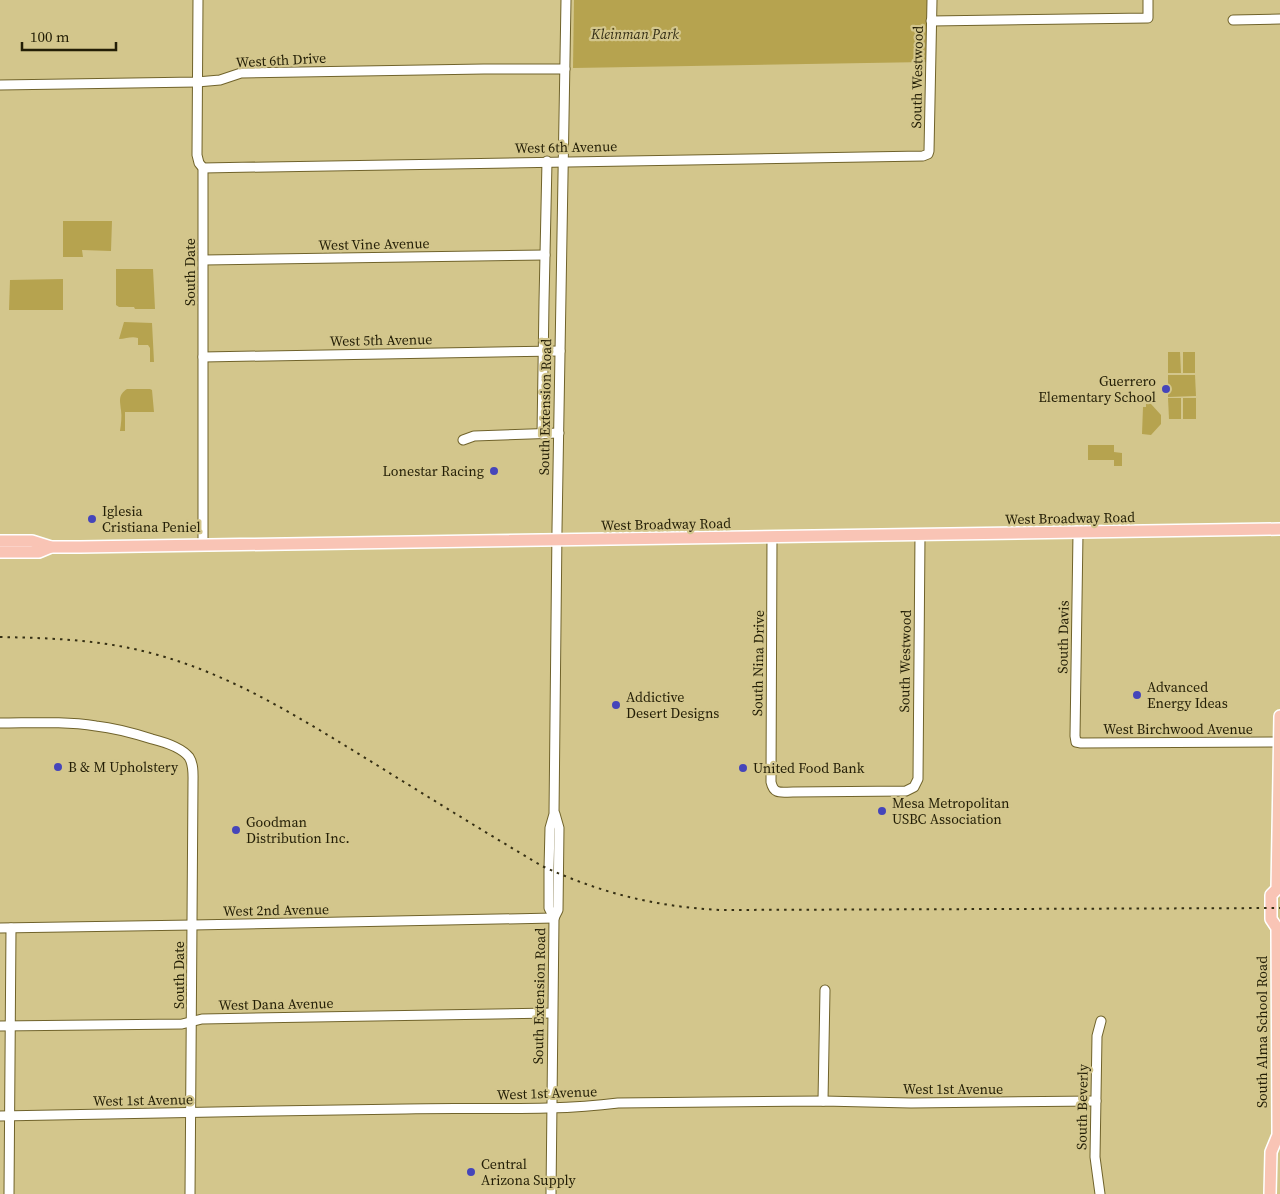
<svg xmlns="http://www.w3.org/2000/svg" width="1280" height="1194" font-family="'Source Serif 4',serif">
<style>
.green{fill:#b6a34f}
.lines{fill:none;stroke-linecap:round;stroke-linejoin:round}
.minor-casing{stroke:#70632b;stroke-width:11}
.major-casing{stroke:#fff;stroke-width:14}
.minor{stroke:#fff;stroke-width:9}
.major{stroke:#f9c4b5;stroke-width:11}
.rail{stroke:#352f14;stroke-width:2;stroke-dasharray:2.5 5;stroke-linecap:butt}
.poi-dot{fill:#4545ba;stroke:#d3c68c;stroke-width:2}
.labels{text-anchor:middle;dominant-baseline:central;stroke-width:4.5;stroke-linejoin:round;paint-order:stroke}
.park-label{font-size:14px;font-style:italic;fill:#332d15;stroke:#d3c68c}
.street-label{font-size:14px;fill:#231e06;stroke:#d3c68c}
.poi-label{font-size:14px;fill:#231e06;stroke:#d3c68c;text-anchor:start}
</style>
<rect width="100%" height="100%" fill="#d3c68c"/>
<!-- green -->
<g class="green">
<polygon points="574,0 927,0 926,62 573,68"/>
<polygon points="63,221 112,221 111,251 82,250 83,257 63,257"/>
<polygon points="116,269 153,269 155,309 135,309 134,307 119,307 116,305"/>
<polygon points="63,279 63,310 9,310 10,280"/>
<path d="M124,322l28,1 2,39h-4v-14l-2,-3h-10v-7c-7,-2 -12,1 -19,1z"/>
<polygon points="1168,352 1180,352 1181,373 1168,373"/>
<rect x="1183" y="352" width="12" height="21"/>
<polygon points="1168,375 1195,375 1196,396 1168,397"/>
<path d="M127,389h23l2,1 2,22h-29v19h-5c1,-7 2,-14 1,-21 -1,-10 -3,-15 6,-21z"/>
<polygon points="1168,398 1181,398 1181,419 1169,419"/>
<rect x="1183" y="398" width="13" height="21"/>
<polygon points="1146,404 1151,404 1161,415 1161,424 1151,435 1142,434 1143,407 1146,407"/>
<polygon points="1088,445 1114,445 1114,452 1122,453 1122,466 1114,466 1114,460 1088,460"/>
</g>
<g class="lines">
<defs>
<g id="minor">
<polyline points="198,0 197,155 199,163 203,168 203,545"/>
<polyline points="1233,20 1280,19"/>
<polyline points="931,21 1148,18 1148,0"/>
<polyline points="0,85 197,82 220,80 241,73 484,69 565,69"/>
<polyline points="203,168 923,156 928,154 929,151 932,0"/>
<polyline points="204,260 545,255"/>
<polyline points="203,357 560,351"/>
<polyline points="542,434 544,302 547,161"/>
<polyline points="463,440 474,436 559,433"/>
<polyline points="1078,533 1075,736 1076,742 1081,743 1280,742"/>
<path d="M772,537l-1,245c3,13 10,10 22,10l113,-1 8,-4 4,-8 2,-244"/>
<path d="M0,723c32,0 64,-2 96,3 19,2 37,7 56,13 12,3 29,8 37,18 5,8 4,18 4,26l-3,411"/>
<polyline points="554,918 549,908 549,869 550,828 554,814 557,529 566,0"/>
<polyline points="0,928 193,925 554,918"/>
<polyline points="0,1026 182,1024 202,1019 552,1013"/>
<polyline points="823,1101 825,990"/>
<path d="M0,1116c135,-3 271,-5 406,-7 71,-2 142,3 212,-6l205,-2 88,2 185,-2"/>
<polyline points="9,1194 11,928"/>
<polyline points="551,1194 554,918 558,910 559,828 555,814"/>
<polyline points="1100,1194 1095,1157 1097,1036 1101,1021"/>
</g>
<g id="major">
<polyline points="0,541 32,541 51,547 80,547 1280,529"/>
<polyline points="0,552 39,552 51,547"/>
<polyline points="1270,1194 1271,1152 1278,1135 1277,928 1271,919 1271,895 1277,889 1280,716"/>
</g>
</defs>
<!-- minor casing -->
<use href="#minor" class="minor-casing"/>
<!-- major casing -->
<use href="#major" class="major-casing"/>
<!-- minor -->
<use href="#minor" class="minor"/>
<!-- major -->
<use href="#major" class="major"/>
<!-- rail -->
<path class="rail" d="M0,637c53,1 106,3 158,18 76,21 142,63 209,104 58,36 116,72 175,107 58,27 115,41 179,44l559,-2"/>
</g>
<!-- markers -->
<g class="poi-dot">
<circle cx="1166" cy="389" r="5"/>
<circle cx="494" cy="471" r="5"/>
<circle cx="92" cy="519" r="5"/>
<circle cx="1137" cy="695" r="5"/>
<circle cx="616" cy="705" r="5"/>
<circle cx="58" cy="767" r="5"/>
<circle cx="743" cy="768" r="5"/>
<circle cx="882" cy="811" r="5"/>
<circle cx="236" cy="830" r="5"/>
<circle cx="471" cy="1172" r="5"/>
</g>
<g class="labels">
<!-- park labels -->
<g class="park-label">
<text x="635" y="34">Kleinman Park</text>
</g>
<!-- street labels -->
<g class="street-label">
<text transform="translate(281 60) rotate(-3)">West 6th Drive</text>
<text transform="translate(917 77) rotate(-89)">South Westwood</text>
<text transform="translate(566 147) rotate(-1)">West 6th Avenue</text>
<text transform="translate(374 244) rotate(-1)">West Vine Avenue</text>
<text transform="translate(190 272) rotate(-90)">South Date</text>
<text transform="translate(381 340) rotate(-1)">West 5th Avenue</text>
<text transform="translate(545 407) rotate(-89)">South Extension Road</text>
<text transform="translate(1070 518) rotate(-1)">West Broadway Road</text>
<text transform="translate(666 524) rotate(-1)">West Broadway Road</text>
<text transform="translate(1063 637) rotate(-89)">South Davis</text>
<text transform="translate(905 661) rotate(-89)">South Westwood</text>
<text transform="translate(758 663) rotate(-89)">South Nina Drive</text>
<text x="1178" y="729">West Birchwood Avenue</text>
<text transform="translate(276 910) rotate(-1)">West 2nd Avenue</text>
<text transform="translate(179 975) rotate(-90)">South Date</text>
<text transform="translate(539 996) rotate(-89)">South Extension Road</text>
<text transform="translate(276 1004) rotate(-1)">West Dana Avenue</text>
<text transform="translate(1262 1032) rotate(-90)">South Alma School Road</text>
<text x="953" y="1089">West 1st Avenue</text>
<text transform="translate(547 1093) rotate(-2)">West 1st Avenue</text>
<text transform="translate(143 1100) rotate(-1)">West 1st Avenue</text>
<text transform="translate(1082 1107) rotate(-89)">South Beverly</text>
</g>
<!-- poi labels -->
<g class="poi-label">
<text x="1156" y="381" text-anchor="end">Guerrero<tspan x="1156" dy="16">Elementary School</tspan></text>
<text x="484" y="471" text-anchor="end">Lonestar Racing</text>
<text x="102" y="511">Iglesia<tspan x="102" dy="16">Cristiana Peniel</tspan></text>
<text x="1147" y="687">Advanced<tspan x="1147" dy="16">Energy Ideas</tspan></text>
<text x="626" y="697">Addictive<tspan x="626" dy="16">Desert Designs</tspan></text>
<text x="68" y="767">B &amp; M Upholstery</text>
<text x="753" y="768">United Food Bank</text>
<text x="892" y="803">Mesa Metropolitan<tspan x="892" dy="16">USBC Association</tspan></text>
<text x="246" y="822">Goodman<tspan x="246" dy="16">Distribution Inc.</tspan></text>
<text x="481" y="1164">Central<tspan x="481" dy="16">Arizona Supply</tspan></text>
</g>
</g>
<!-- scale -->
<path d="M22 42v8h94v-8" fill="none" stroke="#231e06" stroke-width="2.5"/>
<text x="30" y="42" font-size="15" fill="#231e06" stroke="#d3c68c" stroke-width="4" paint-order="stroke">100 m</text>
</svg>
